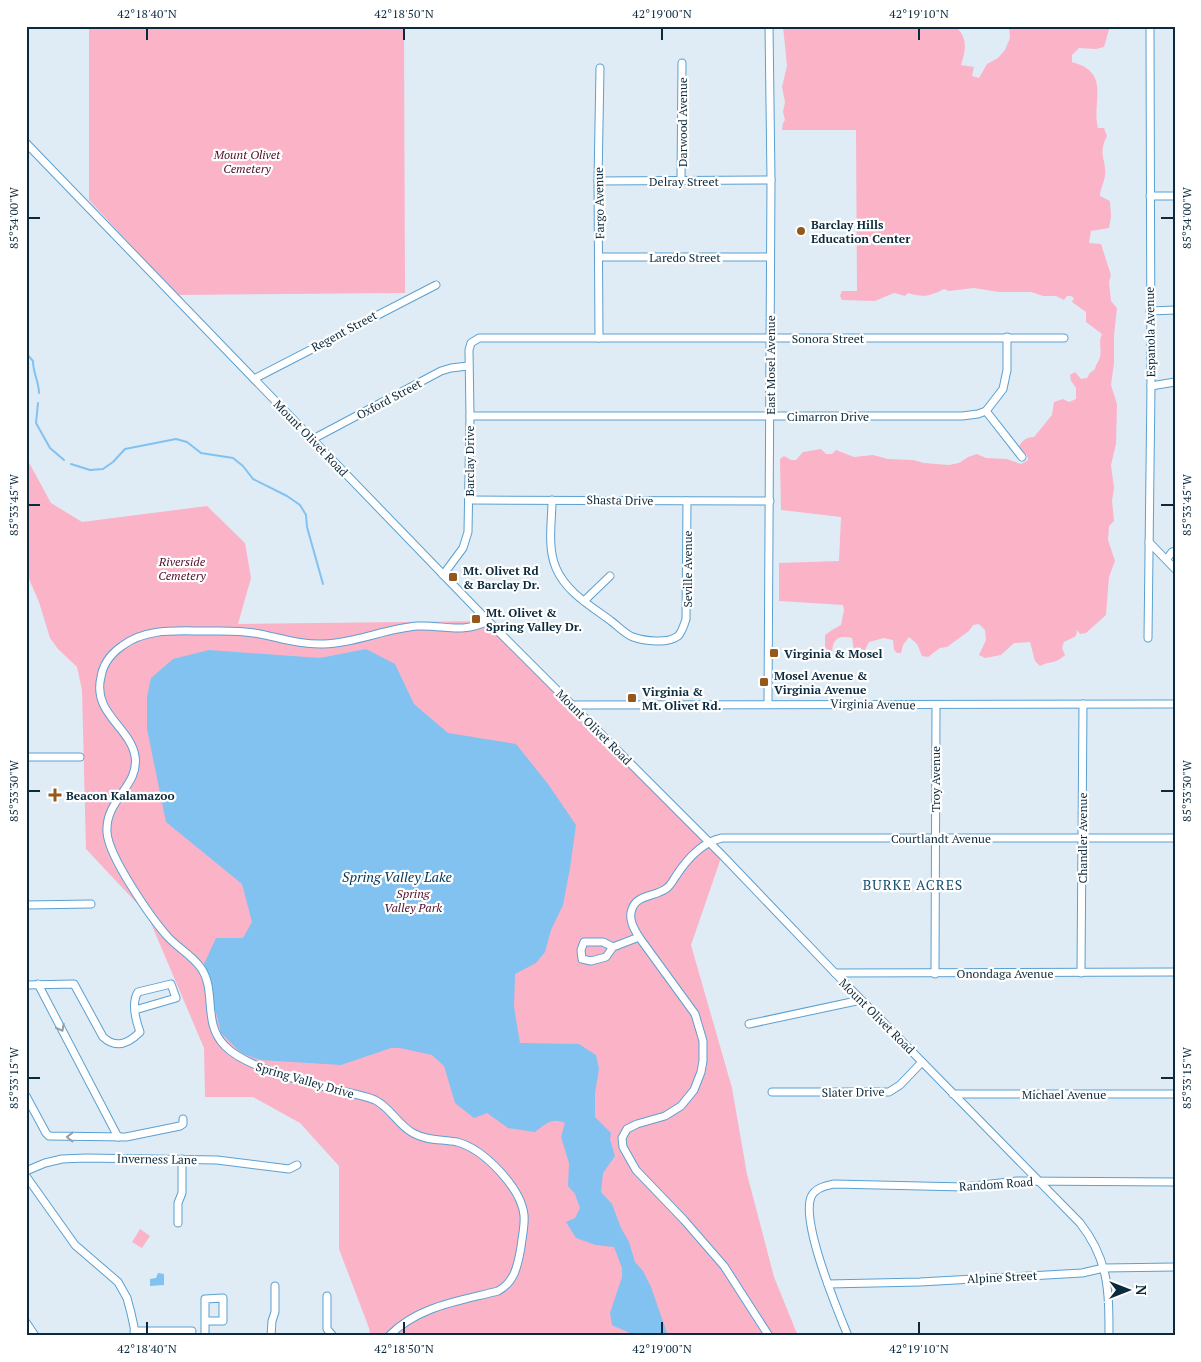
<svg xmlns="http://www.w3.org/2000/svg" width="1201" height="1362" font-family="'PT Serif',serif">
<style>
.green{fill:#fbb3c7}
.water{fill:#81c2f1}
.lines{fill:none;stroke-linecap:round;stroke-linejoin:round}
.stream{stroke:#81c2f1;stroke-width:2}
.minor-casing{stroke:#5ba0d0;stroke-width:9}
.major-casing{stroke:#5ba0d0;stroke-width:11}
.minor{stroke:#fff;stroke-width:7}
.major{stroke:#fff;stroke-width:9}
.oneway{stroke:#929fa8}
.ticks{fill:none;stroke:#0c2a3d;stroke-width:2}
.poi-dot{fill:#95581b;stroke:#fff;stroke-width:2}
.labels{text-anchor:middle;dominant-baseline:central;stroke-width:4.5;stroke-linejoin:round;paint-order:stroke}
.street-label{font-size:12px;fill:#0c2a3d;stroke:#fff}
.park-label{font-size:12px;font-style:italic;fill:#520f2a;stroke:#fff}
.poi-label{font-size:12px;font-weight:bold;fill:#0c2a3d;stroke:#fff;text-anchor:start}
.water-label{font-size:14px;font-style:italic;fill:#003655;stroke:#fff}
.neighbourhood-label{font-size:14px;letter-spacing:1px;fill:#184f71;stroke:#fff}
.neatline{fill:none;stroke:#0c2a3d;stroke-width:2}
.ticks-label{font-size:12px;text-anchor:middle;fill:#0c2a3d}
</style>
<rect width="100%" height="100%" fill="#dfecf6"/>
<!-- green -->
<g class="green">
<polygon points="89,26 404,26 405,293 177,295 89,200"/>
<path d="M783,26h172c13,11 11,24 6,39l13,2 -2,9 7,2 8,-14 11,-6 7,-8 5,-12 -1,-12h101l-6,21 -8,2 -17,-1 -7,7v7c40,11 19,39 26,66h6l3,8c-10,20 0,23 -2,40 -1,7 -5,13 -5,20l10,5 1,16 -2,11 -18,3 -2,12 12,1 10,31 -2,7 2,19 6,7 -3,28v27l-3,22 6,19 -1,40 -5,21 3,23 -2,13 2,20 -5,5 -1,14 7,21 -6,16 -3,38 -20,18 -6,1 -3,-4 -1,6 -12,6 -2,6 3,7c-11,10 -13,5 -25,11l-5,-5 -5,-19 -16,1 -13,12 -16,3 -6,-3 7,-15 -1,-10 -6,-6 -6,1 -4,6 -22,16 -7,1 -12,9 -6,-1 -5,-12 -8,-7 -6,8 -2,8h-4l-3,-3 -1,-10 -9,-2 -15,4 -4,8 -11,1 -2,-13c-13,-3 -19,0 -20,14l-4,1 -3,-7v-11l7,-5 9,-5 3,-15 -1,-5 -64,-4v-38l60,-2 2,-44 -60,-7 -1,-51 4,-3 7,4h5l7,-8 18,-3 5,5h6l4,-4 18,7 19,-2 15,4 25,1 11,3 25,2 10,-2 9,-6 9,-3 9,4 21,1 14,5 7,-4 -1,-5 -9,-7c4,-7 7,-11 16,-11l18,-22 2,-13 9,-3 6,3 7,-3v-11l-5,-7 -1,-6 5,-3 6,7 6,-1 3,-5 5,-4c1,-5 4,-8 5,-12 2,-9 -2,-15 2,-23l-16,-12v-10l-14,-10 2,-4 -3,-2h-4l-3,4 -8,-4h-13l-12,-4h-32l-25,-4 -25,3 -5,-2c-14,7 -20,9 -36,4l-3,3 -11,-3 -19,8 -33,-1 -2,-4 2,-5h15l-1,-161h-74l1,-7 2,-3 -2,-8 2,-10 -3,-15 5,-21z"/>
<polygon points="26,457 51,503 82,522 207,506 245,543 251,578 238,624 488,621 722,855 691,945 732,1088 747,1174 774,1277 798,1336 370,1336 369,1328 339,1249 339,1166 300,1123 253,1097 205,1097 204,1048 147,914 86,849 82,690 77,667 58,649 50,638 39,602 26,572"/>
<polygon points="140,1229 150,1236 142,1248 132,1242"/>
</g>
<!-- water -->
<g class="water">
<path d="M366,649l29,15 19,40 34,29 68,11 32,40 28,41 -6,43 -7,37 -12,25 -6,22 -9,11 -21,11 -1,33 6,36 59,1 17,11 3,14 -4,24v24l16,16 -1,6 5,17 -12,17 -2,19 11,12 9,24 8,14 6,20 8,9 8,16 17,49h-35c-6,-6 -14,-7 -21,-11l-2,-12 12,-36v-9l-8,-21 -18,-2 -20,-7 -10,-16 9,-4 5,-10 -5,-14 -7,-8 1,-23 -8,-26 4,-14c-14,-6 -19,1 -30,9l-27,-4 -21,-15 -13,5 -19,-15 -11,-37 -12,-11 -32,-7h-9l-50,17 -81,-5 -19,-7 -20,-20 -17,-69 12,-26h27l9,-16 -10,-38 -76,-62 -19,-93v-32l4,-19 22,-19 36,-9 111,8z"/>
<polygon points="158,1273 164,1274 164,1285 150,1286 150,1279 156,1278"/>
</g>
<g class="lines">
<!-- stream -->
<g class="stream">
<path d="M26,353l7,8c0,12 6,21 6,32"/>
<polyline points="38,403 36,423 50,448 64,460"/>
<polyline points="71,464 90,470 103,469 113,462 125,449 176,439 187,442 201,453 233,458 243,466 253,479 287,496 300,505 306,515 307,527 323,584"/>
</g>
<defs>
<g id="minor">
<path d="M26,143l462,478 234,234 113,118 245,250c29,37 29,68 29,113"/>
<polyline points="598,181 771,180"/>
<polyline points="681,181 682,63"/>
<polyline points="1150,196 1175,196"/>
<polyline points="599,257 770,257"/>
<polyline points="1150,311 1175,310"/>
<polyline points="599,338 598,181 600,68"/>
<polyline points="254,379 436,285"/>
<polyline points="1151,386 1175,382"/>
<polyline points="986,411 1022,457"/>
<polyline points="470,416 962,416 978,414 986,411 1003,389 1007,370 1007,337"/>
<polyline points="313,439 441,371 451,368 468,366"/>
<polyline points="469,500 770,501"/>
<path d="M552,500c0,22 -5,47 4,68 10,24 35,38 55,53 7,5 14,13 22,16 11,4 35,7 45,-1 4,-4 6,-11 8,-17l1,-118"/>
<polyline points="1149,542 1175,569"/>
<polyline points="1167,559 1172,552 1175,551"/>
<polyline points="443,575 463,548 468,532 470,416 469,350 471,343 479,338 1064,338"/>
<polyline points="584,601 610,576"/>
<polyline points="1148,638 1151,386 1150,26"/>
<polyline points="768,703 771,180 769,26"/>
<polyline points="571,705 1175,704"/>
<polyline points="26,757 80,757"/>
<polyline points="26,905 91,904"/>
<polyline points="613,947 603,942 584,942 581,950 582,959 591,961 606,957 613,947 639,937"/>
<polyline points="835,973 1175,972"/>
<polyline points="1081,973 1083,704"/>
<polyline points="935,974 936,705"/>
<polyline points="38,984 118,1137"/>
<path d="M26,985l48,-1 29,53c13,12 25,7 37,-5 -4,-11 -9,-29 -2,-40l33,-8 5,14 -41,12"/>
<polyline points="749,1024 861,1000"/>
<polyline points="772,1092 889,1092 900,1085 922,1062"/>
<polyline points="953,1094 1175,1094"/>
<polyline points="26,1096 46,1133 49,1136 126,1137 180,1126 183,1124 183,1119"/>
<polyline points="26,1171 45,1163 62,1159 86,1158 217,1160 289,1169 297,1165"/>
<polyline points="26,1176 75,1245 118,1282 127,1298 131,1313 136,1336"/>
<polyline points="178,1223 178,1203 182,1193 182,1159"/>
<polyline points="828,1284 920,1282 1082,1273 1104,1268 1175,1267"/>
<polyline points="327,1296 327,1329 333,1336"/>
<polyline points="205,1321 223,1321 223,1298 205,1299 205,1336"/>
<polyline points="134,1331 192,1331"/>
<polyline points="271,1336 272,1321 275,1312 275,1286"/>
<path d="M389,1336c29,-30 71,-35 109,-45 17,-9 20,-27 23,-44 1,-10 4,-21 3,-32 -3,-27 -40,-66 -67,-73 -15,-3 -30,-1 -44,-9 -15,-8 -23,-26 -38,-33 -12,-5 -26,-7 -38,-10 -30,-7 -91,-22 -112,-44 -23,-23 -8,-55 -24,-78 -9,-13 -23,-20 -33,-31 -17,-19 -60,-81 -61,-105 -2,-33 33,-46 28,-76 -5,-29 -43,-43 -34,-79 2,-13 11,-24 21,-31 23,-18 54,-15 81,-15 17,0 34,-1 51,2 24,4 45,12 70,11 33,-1 62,-16 94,-18 28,-1 43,8 70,-5"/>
<path d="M769,1336l-45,-70 -40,-46 -48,-50 -13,-23 -1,-9 5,-9 10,-5 28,-8 16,-10 13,-16 7,-18 2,-11v-20l-8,-27 -56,-77c-5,-8 -11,-18 -7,-28 5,-15 24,-12 35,-21 4,-3 6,-8 9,-12 11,-17 27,-34 46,-38h453"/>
<path d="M848,1336c-11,-27 -47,-113 -37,-139 4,-9 14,-11 23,-13l131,3 52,-6 158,1"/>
</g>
<polyline id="major" points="26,1324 34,1336"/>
</defs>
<!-- minor casing -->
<use href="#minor" class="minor-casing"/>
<!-- major casing -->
<use href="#major" class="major-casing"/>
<!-- minor -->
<use href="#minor" class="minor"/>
<!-- major -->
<use href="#major" class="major"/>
</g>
<!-- one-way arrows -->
<defs><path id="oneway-chevron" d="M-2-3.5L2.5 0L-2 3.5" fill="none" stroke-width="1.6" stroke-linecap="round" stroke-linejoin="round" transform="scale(1.25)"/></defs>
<g class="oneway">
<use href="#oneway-chevron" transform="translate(61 1028) rotate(62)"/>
<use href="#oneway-chevron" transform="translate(70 1137) rotate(-179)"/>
</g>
<!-- ticks -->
<path class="ticks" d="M147,28v12M404,28v12M662,28v12M919,28v12M28,218h12M1161,218h13M28,505h12M1161,505h13M28,791h12M1161,791h13M28,1078h12M1161,1078h13M147,1322v12M404,1322v12M662,1322v12M919,1322v12"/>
<!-- markers -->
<g class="poi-dot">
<circle cx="801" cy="231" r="5"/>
<rect x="448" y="572" width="10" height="10" rx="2.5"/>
<rect x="471" y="614" width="10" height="10" rx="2.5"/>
<rect x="769" y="648" width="10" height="10" rx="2.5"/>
<rect x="759" y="677" width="10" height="10" rx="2.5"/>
<rect x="627" y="693" width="10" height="10" rx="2.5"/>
<path d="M52.5 787.5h5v5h5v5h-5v5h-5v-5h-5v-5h5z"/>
</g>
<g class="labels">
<!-- street labels -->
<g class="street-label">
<text transform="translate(682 122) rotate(-90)">Darwood Avenue</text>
<text x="684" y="181">Delray Street</text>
<text transform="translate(599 203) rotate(-91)">Fargo Avenue</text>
<text x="685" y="257">Laredo Street</text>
<text transform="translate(344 331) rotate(-28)">Regent Street</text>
<text transform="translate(1150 332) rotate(-91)">Espanola Avenue</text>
<text x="828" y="338">Sonora Street</text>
<text transform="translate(770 365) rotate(-90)">East Mosel Avenue</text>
<text transform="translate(389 399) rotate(-28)">Oxford Street</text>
<text x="828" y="416">Cimarron Drive</text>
<text transform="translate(311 438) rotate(46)">Mount Olivet Road</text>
<text transform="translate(469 461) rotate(-90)">Barclay Drive</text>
<text transform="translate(620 500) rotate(1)">Shasta Drive</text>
<text transform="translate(687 569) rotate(-90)">Seville Avenue</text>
<text transform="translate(873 704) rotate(1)">Virginia Avenue</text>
<text transform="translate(594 727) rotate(45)">Mount Olivet Road</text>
<text transform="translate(935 779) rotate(-90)">Troy Avenue</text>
<text x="941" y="838">Courtlandt Avenue</text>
<text transform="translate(1082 838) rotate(-90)">Chandler Avenue</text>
<text x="1005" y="973">Onondaga Avenue</text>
<text transform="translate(877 1016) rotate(45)">Mount Olivet Road</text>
<text transform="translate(305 1080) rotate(16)">Spring Valley Drive</text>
<text transform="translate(853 1092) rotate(-1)">Slater Drive</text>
<text x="1064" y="1094">Michael Avenue</text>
<text transform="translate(157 1159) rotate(1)">Inverness Lane</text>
<text transform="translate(996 1184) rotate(-4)">Random Road</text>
<text transform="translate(1002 1277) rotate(-3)">Alpine Street</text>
</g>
<!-- park labels -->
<g class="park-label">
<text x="247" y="154">Mount Olivet<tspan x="247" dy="14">Cemetery</tspan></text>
<text x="182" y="561">Riverside<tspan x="182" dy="14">Cemetery</tspan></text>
<text x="413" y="893">Spring<tspan x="413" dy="14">Valley Park</tspan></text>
</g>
<!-- poi labels -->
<g class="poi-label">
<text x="811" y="224">Barclay Hills<tspan x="811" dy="14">Education Center</tspan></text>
<text x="463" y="570">Mt. Olivet Rd<tspan x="463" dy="14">&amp; Barclay Dr.</tspan></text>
<text x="486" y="612">Mt. Olivet &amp;<tspan x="486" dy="14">Spring Valley Dr.</tspan></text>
<text x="784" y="653">Virginia &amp; Mosel</text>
<text x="774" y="675">Mosel Avenue &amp;<tspan x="774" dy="14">Virginia Avenue</tspan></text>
<text x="642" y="691">Virginia &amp;<tspan x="642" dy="14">Mt. Olivet Rd.</tspan></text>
<text x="66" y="795">Beacon Kalamazoo</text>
</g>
<!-- water labels -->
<g class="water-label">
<text x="397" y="876">Spring Valley Lake</text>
</g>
<!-- neighbourhood labels -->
<g class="neighbourhood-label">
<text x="913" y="884">BURKE ACRES</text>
</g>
</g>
<!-- border -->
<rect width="1201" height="1362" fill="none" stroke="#ffffff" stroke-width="55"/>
<!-- north arrow -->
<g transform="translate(1128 1290) rotate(90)" stroke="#ffffff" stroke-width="4" paint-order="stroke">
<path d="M0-4L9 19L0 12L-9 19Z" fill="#0c2a3d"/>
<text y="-8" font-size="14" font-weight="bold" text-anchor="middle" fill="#0c2a3d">N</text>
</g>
<rect x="28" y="28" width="1146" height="1306" class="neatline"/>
<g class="ticks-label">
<text x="147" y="18">42°18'40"N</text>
<text x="404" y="18">42°18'50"N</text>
<text x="662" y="18">42°19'00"N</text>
<text x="919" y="18">42°19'10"N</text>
<text transform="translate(1187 218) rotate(-90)" y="4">85°34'00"W</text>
<text transform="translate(14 218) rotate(-90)" y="4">85°34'00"W</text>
<text transform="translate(1187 505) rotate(-90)" y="4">85°33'45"W</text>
<text transform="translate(14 505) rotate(-90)" y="4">85°33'45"W</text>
<text transform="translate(1187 791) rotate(-90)" y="4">85°33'30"W</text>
<text transform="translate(14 791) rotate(-90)" y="4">85°33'30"W</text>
<text transform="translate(1187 1078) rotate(-90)" y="4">85°33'15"W</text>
<text transform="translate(14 1078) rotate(-90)" y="4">85°33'15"W</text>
<text x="147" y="1353">42°18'40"N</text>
<text x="404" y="1353">42°18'50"N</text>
<text x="662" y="1353">42°19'00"N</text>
<text x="919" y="1353">42°19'10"N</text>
</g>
</svg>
